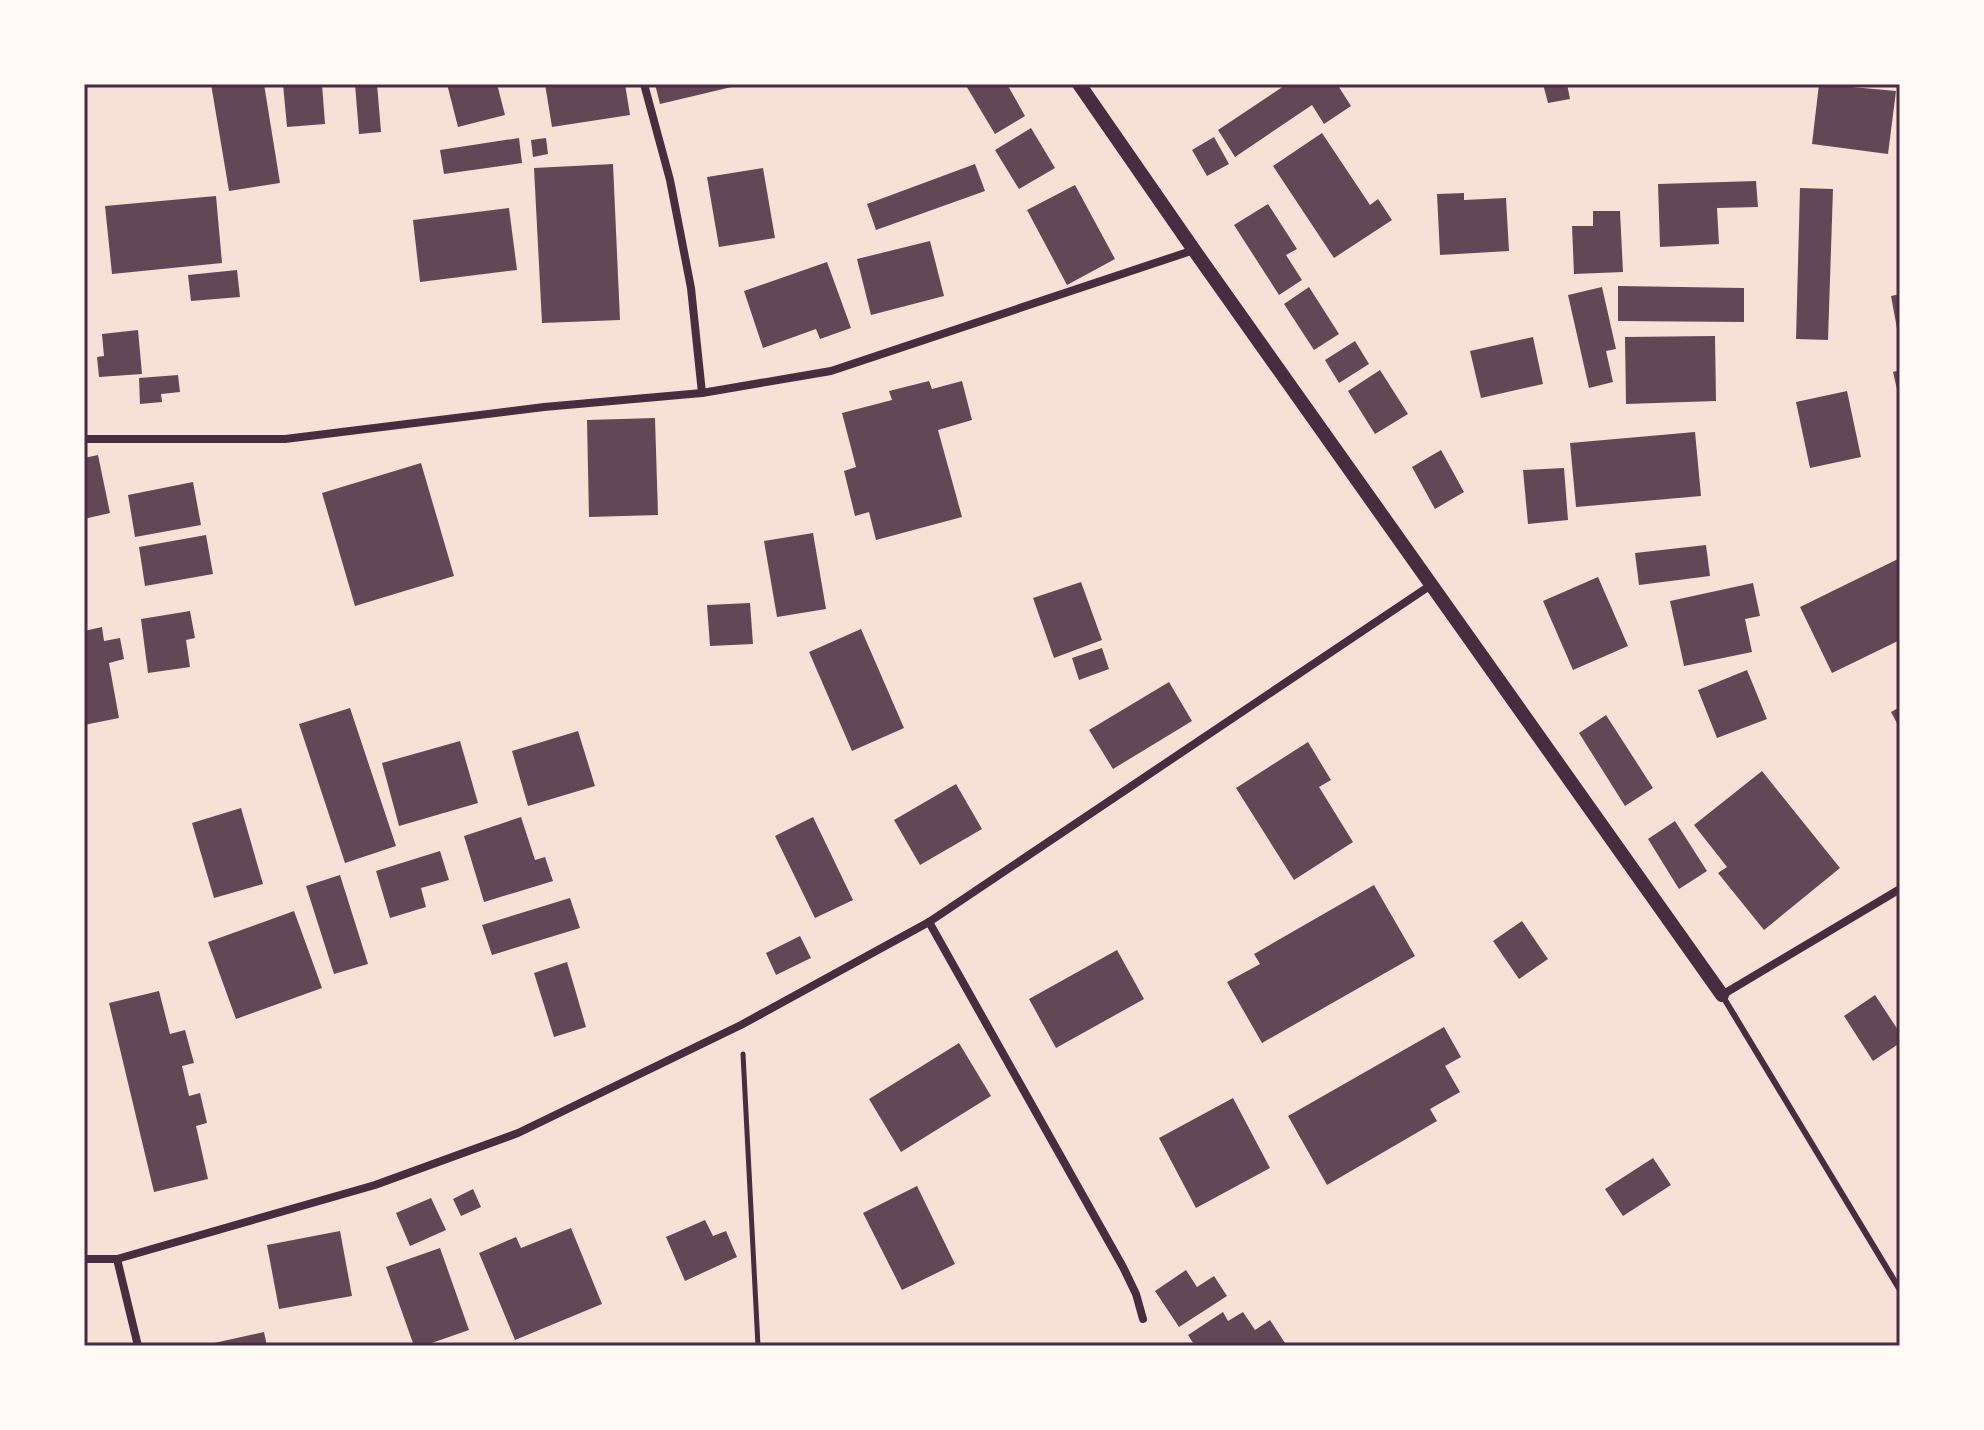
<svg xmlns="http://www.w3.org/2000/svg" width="1984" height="1430" font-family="Karla,sans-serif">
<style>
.building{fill:#644757}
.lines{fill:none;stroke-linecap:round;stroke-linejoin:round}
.path{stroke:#4a2c40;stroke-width:5}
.service{stroke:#4a2c40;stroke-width:6}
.minor{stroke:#4a2c40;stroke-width:8}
.tertiary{stroke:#4a2c40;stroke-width:14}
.neatline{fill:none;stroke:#4a2c40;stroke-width:3}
</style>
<rect width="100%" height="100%" fill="#f7e1d7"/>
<!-- building -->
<g class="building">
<polygon points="211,84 264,84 280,183 229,191"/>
<polygon points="283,84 322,84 325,124 287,127"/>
<polygon points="355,84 377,84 381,132 359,134"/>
<polygon points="447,84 497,84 505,115 458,127"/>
<polygon points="545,84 625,84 630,115 552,127"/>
<polygon points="655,84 739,84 740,85 660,104"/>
<polygon points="965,84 1007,84 1025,116 995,134"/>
<polygon points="1287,84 1337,84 1351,106 1324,124 1312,105 1235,157 1218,130"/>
<polygon points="1543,84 1567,84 1570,99 1548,103"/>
<polygon points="1819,84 1896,91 1888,154 1812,144"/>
<polygon points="1031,128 1055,168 1019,189 995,150"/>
<polygon points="1322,133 1370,205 1378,199 1392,220 1334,258 1273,166"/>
<polygon points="1214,137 1229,164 1207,176 1192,150"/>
<polygon points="519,138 522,163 444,174 440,150"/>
<polygon points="546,138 548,154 533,157 531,140"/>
<polygon points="613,164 620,320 542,323 534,168"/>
<polygon points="975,164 985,191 876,230 867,204"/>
<polygon points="763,168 775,238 719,247 707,177"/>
<polygon points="1756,181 1758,207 1717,208 1719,244 1660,247 1658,184"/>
<polygon points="1075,185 1115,259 1067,285 1027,210"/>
<polygon points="1800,188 1833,189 1828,340 1796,339"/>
<polygon points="1464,193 1464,200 1506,198 1509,251 1440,255 1437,194"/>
<polygon points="216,196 222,263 112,274 105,206"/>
<polygon points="1268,204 1297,249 1286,255 1302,280 1279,295 1234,225"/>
<polygon points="509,208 517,270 420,282 413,220"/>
<polygon points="1593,211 1620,211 1623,272 1574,274 1572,226 1593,226"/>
<polygon points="930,241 944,296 871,315 857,259"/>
<polygon points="827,262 851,328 820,339 816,329 763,348 744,291"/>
<polygon points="237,270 240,297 191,301 188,275"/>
<polygon points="1618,286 1744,288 1744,322 1618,321"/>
<polygon points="1309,287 1339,334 1314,350 1284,304"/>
<polygon points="1602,287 1616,349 1606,351 1613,382 1589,388 1568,295"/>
<polygon points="1900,294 1900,334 1898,334 1891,296"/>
<polygon points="138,330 142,374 99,377 97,357 104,356 102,334"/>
<polygon points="1715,336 1716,401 1626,404 1625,337"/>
<polygon points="1533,337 1543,384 1481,398 1470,351"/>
<polygon points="1355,341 1369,364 1339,383 1325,360"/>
<polygon points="1380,370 1408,414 1375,434 1348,391"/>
<polygon points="1900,370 1900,398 1899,398 1893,372"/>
<polygon points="178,375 180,392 161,394 162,402 140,404 139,378"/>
<polygon points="929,381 932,389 962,381 972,420 938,430 962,517 876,540 869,512 855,516 844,471 856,467 842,413 892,400 889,391"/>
<polygon points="1847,391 1861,457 1810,468 1796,402"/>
<polygon points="655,418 658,515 589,517 587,420"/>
<polygon points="1695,432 1701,496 1576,507 1570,443"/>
<polygon points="1441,450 1464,492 1435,509 1412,467"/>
<polygon points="98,455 110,513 84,519 84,458"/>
<polygon points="421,463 454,576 355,606 322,493"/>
<polygon points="1564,468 1568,520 1528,524 1523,470"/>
<polygon points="193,482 201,525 135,537 128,495"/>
<polygon points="813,533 826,609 777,617 764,541"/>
<polygon points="206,535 213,574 145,586 139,547"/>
<polygon points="1706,545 1710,576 1639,585 1635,553"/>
<polygon points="1900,558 1900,640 1832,673 1800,607"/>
<polygon points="1598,577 1628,646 1573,670 1543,601"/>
<polygon points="1081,582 1102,640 1054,658 1033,598"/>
<polygon points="1753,583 1760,616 1745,619 1752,652 1684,666 1670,601"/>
<polygon points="750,603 753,644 710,646 707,605"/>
<polygon points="190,611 195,638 186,640 190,667 148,673 141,619"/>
<polygon points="102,627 104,641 120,638 124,659 109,663 119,718 84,725 84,631"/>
<polygon points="861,629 904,728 852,751 809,652"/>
<polygon points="1102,648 1109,669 1079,680 1072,658"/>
<polygon points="1747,670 1767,719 1717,738 1698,690"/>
<polygon points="1169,682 1192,721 1113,769 1089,730"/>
<polygon points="1900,707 1900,729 1891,712"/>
<polygon points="350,708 396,846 345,863 299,724"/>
<polygon points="1606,715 1653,788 1625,806 1579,733"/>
<polygon points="578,731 595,786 528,806 512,751"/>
<polygon points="460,741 478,803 399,826 382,763"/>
<polygon points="1308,742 1331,780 1319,787 1353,842 1294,880 1236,788"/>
<polygon points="1762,771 1840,868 1764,930 1718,873 1727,867 1694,825"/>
<polygon points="956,784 982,829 920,865 894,820"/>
<polygon points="241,808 263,884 214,898 192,823"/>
<polygon points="521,817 535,860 545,857 553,881 484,902 464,836"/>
<polygon points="813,817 853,900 815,918 775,836"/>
<polygon points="1675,821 1707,871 1679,889 1648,839"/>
<polygon points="440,851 449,880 421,888 426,907 390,918 376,871"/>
<polygon points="340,875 368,964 334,974 306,886"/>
<polygon points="1374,885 1415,956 1262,1043 1227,982 1260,964 1254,954"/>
<polygon points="570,898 580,928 492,955 482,925"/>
<polygon points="294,911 322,988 236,1019 208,942"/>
<polygon points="1522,921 1548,959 1519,979 1493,941"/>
<polygon points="800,936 811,958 776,975 766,953"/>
<polygon points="1117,950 1144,999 1056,1048 1029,999"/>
<polygon points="567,962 586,1027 554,1037 534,973"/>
<polygon points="159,991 170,1034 185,1030 194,1063 182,1066 189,1096 200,1093 207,1123 196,1126 208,1179 154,1192 109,1003"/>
<polygon points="1875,995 1900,1033 1900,1043 1873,1061 1844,1016"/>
<polygon points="1444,1027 1461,1057 1445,1066 1460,1092 1430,1109 1437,1121 1327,1185 1288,1116"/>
<polygon points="959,1043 991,1096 901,1152 869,1099"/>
<polygon points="1233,1098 1270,1168 1196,1208 1159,1138"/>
<polygon points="1653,1158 1671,1185 1623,1216 1605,1189"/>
<polygon points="917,1186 955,1264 902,1290 863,1213"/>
<polygon points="473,1189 481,1207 461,1216 453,1199"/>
<polygon points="431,1198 446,1230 410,1246 396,1213"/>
<polygon points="705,1220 713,1236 726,1231 737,1257 685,1281 666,1237"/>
<polygon points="571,1228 602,1304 515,1340 479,1253 516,1237 521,1248"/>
<polygon points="340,1231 352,1296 279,1309 267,1245"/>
<polygon points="440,1248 469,1330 423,1346 414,1346 386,1267"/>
<polygon points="1186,1270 1197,1287 1214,1276 1227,1296 1179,1327 1155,1291"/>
<polygon points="1223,1312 1228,1321 1243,1312 1255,1330 1270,1320 1285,1343 1280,1346 1195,1346 1188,1335"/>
<polygon points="264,1332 267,1346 205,1346 205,1345"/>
</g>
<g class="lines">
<!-- path -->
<polyline class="path" points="743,1054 758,1346"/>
<!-- service -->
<polyline class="service" points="1722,995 1900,1290"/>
<!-- minor -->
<g class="minor">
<polyline points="644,84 670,180 691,288 702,393"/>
<polyline points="84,439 285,439 544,407 702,393 831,371 1194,250"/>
<polyline points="929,922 1123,1267 1136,1294 1143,1319"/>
<polyline points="1722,995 1900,889"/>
<polyline points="84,1259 117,1259 375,1185 518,1133 741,1025 929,922 1431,585"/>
<polyline points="117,1259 138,1346"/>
</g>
<!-- tertiary -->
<polyline class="tertiary" points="1079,84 1194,250 1722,995"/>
</g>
<!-- border -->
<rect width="1984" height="1430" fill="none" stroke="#fffaf5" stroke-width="172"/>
<rect x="86" y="86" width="1812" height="1258" class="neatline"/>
</svg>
